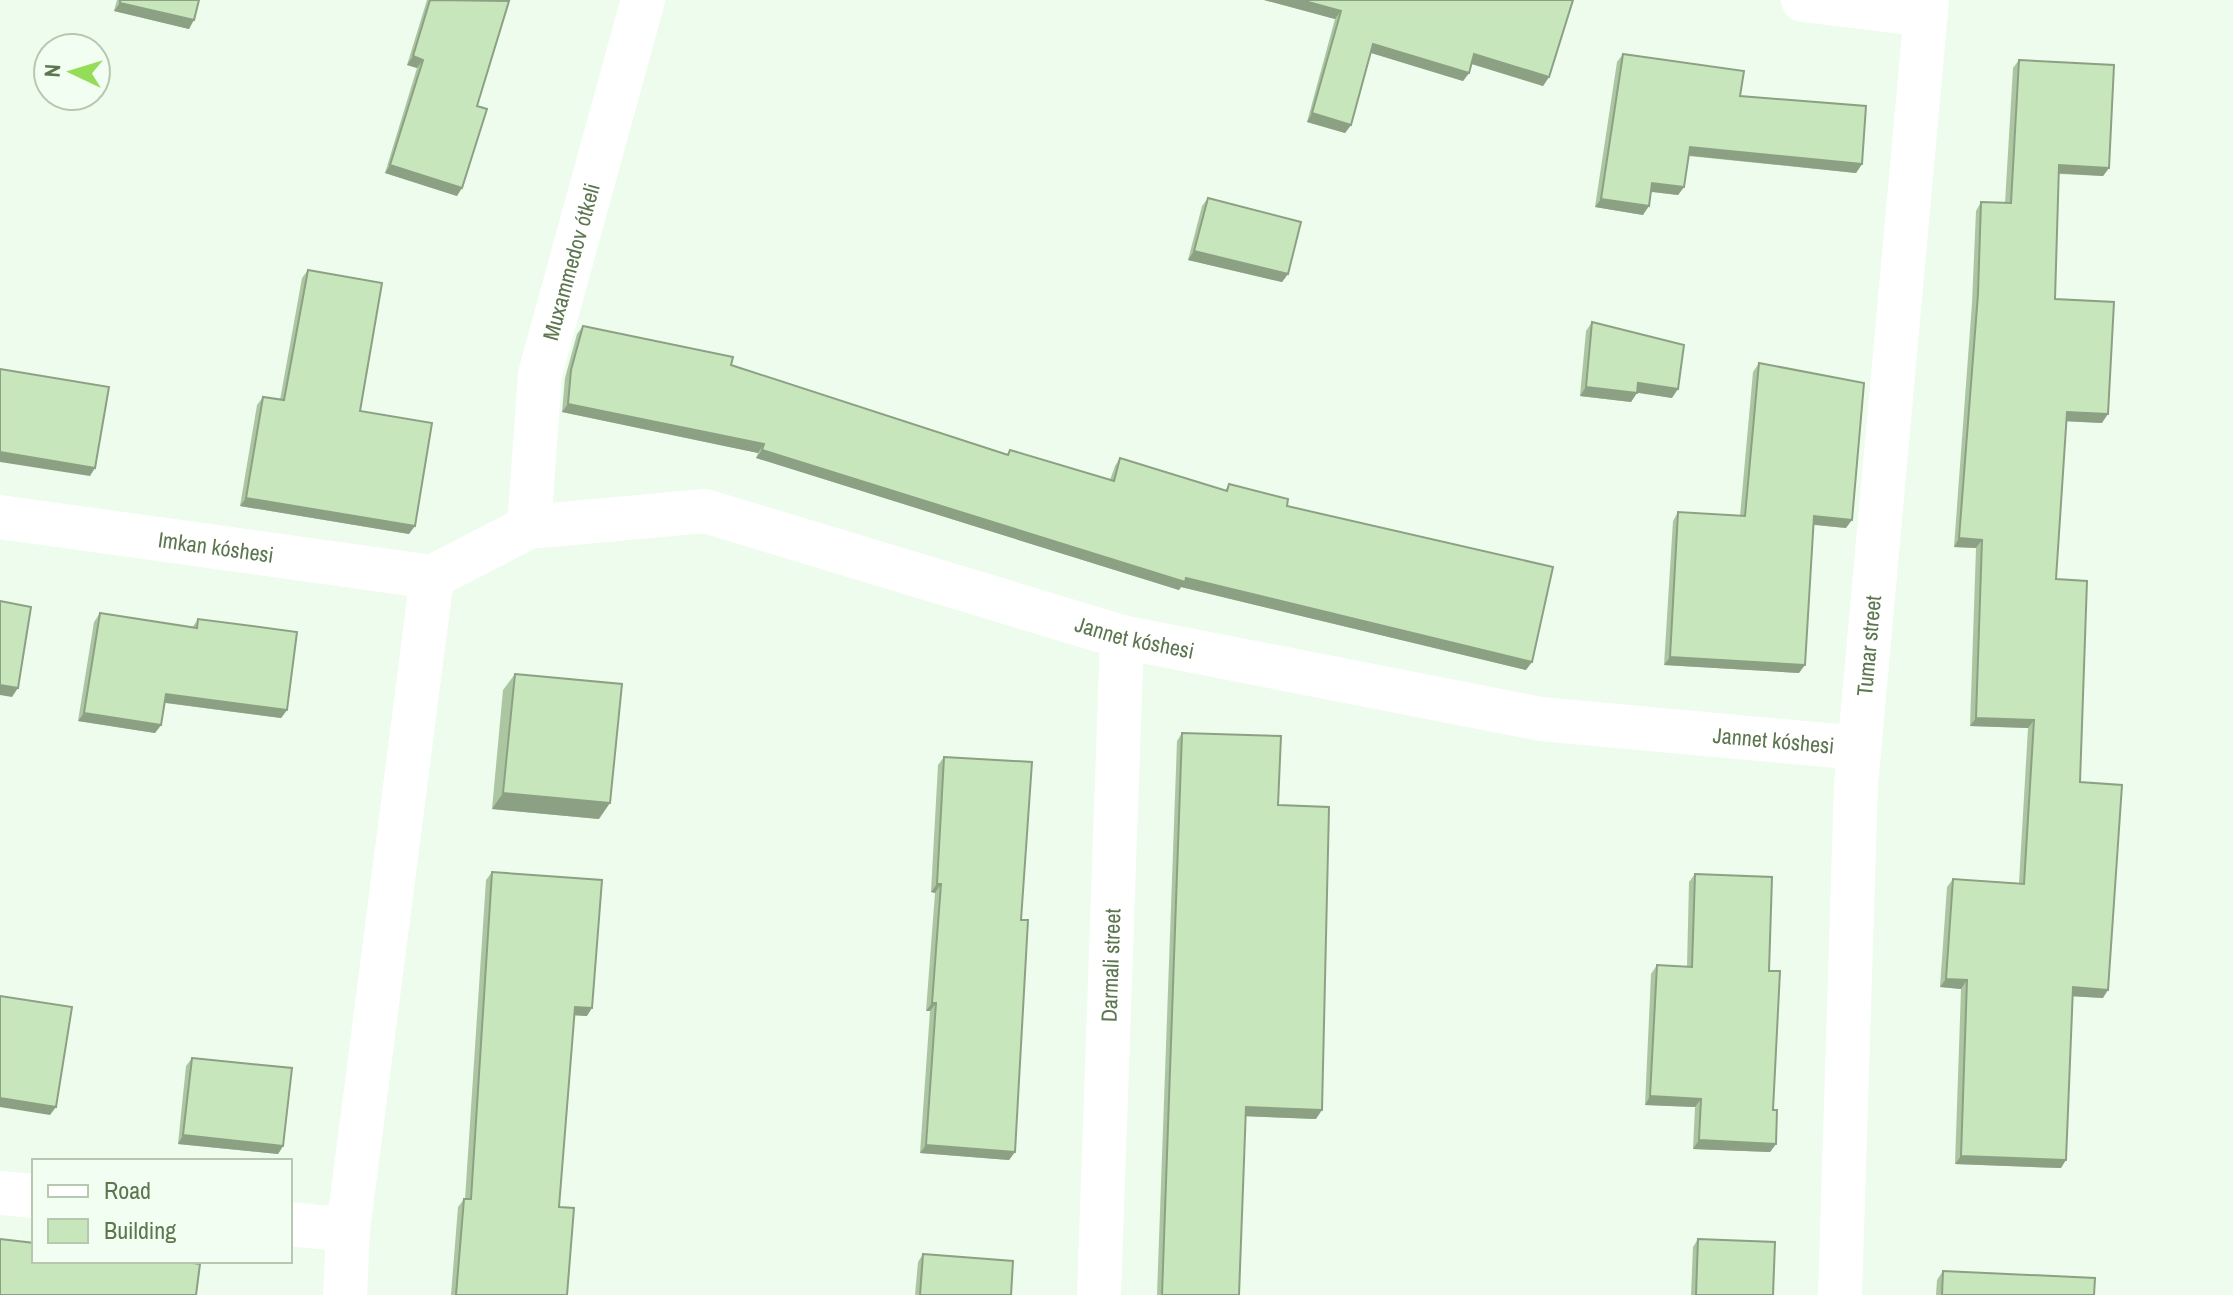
<svg xmlns="http://www.w3.org/2000/svg" width="2233" height="1295" font-family="'Archivo Narrow',sans-serif">
<style>
.lines{fill:none;stroke-linecap:round;stroke-linejoin:round}
.minor{stroke:#fff;stroke-width:44}
.wall{fill:#acc6a2}
.shaded-wall{fill:#8ca184}
.building{fill:#c8e6bc;stroke:#8ca184;stroke-width:2}
.labels{text-anchor:middle;dominant-baseline:central;stroke-width:6;stroke-linejoin:round;paint-order:stroke}
.street-label{font-size:22px;fill:#5c764f;stroke:#f3fef2}
</style>
<rect width="100%" height="100%" fill="#edfcec"/>
<g class="lines">
<!-- minor -->
<g class="minor">
<polyline points="1803,0 1926,15"/>
<path id="s1" d="M0,517l432,60"/>
<path id="s2" d="M529,527l11,-153 103,-374"/>
<path id="s3" d="M432,577l97,-50 176,-16 417,126 419,82 318,29"/>
<polyline points="0,1193 34,1196"/>
<polyline points="290,1224 348,1230"/>
<polyline points="345,1295 348,1230 432,577"/>
<path id="s4" d="M1099,1295l23,-658"/>
<path id="s5" d="M1840,1295l16,-510 71,-785"/>
</g>
</g>
<!-- wall -->
<g class="wall">
<polygon points="117,0 199,0 189,29 114,11"/>
<polygon points="427,0 507,0 477,106 457,196 385,173 417,68 407,65"/>
<polygon points="1264,0 1573,0 1549,77 1543,86 1471,64 1469,73 1463,81 1371,53 1351,125 1345,133 1307,122 1335,19"/>
<polygon points="1623,54 1740,96 1862,164 1856,173 1688,156 1684,187 1678,195 1651,192 1643,215 1595,207 1617,62"/>
<polygon points="2019,60 2109,168 2103,176 2059,174 2055,299 2102,423 2066,421 2056,579 2080,782 2103,998 2073,996 2061,1168 1955,1164 1961,989 1940,987 1947,887 1953,879 2019,883 2028,728 1970,726 1976,548 1954,547 1972,303 1976,211 1981,202 2005,203 2013,68"/>
<polygon points="1208,198 1288,274 1282,282 1188,260 1202,206"/>
<polygon points="308,270 360,411 409,534 240,506 257,405 263,397 280,400 302,278"/>
<polygon points="1592,322 1672,398 1637,392 1631,402 1580,396 1586,331"/>
<polygon points="583,326 731,365 1007,454 1010,450 1110,480 1115,466 1120,458 1225,491 1229,484 1287,506 1526,670 1181,587 1179,590 756,458 758,453 562,412 565,378 577,334"/>
<polygon points="1759,363 1846,528 1814,525 1799,673 1664,665 1673,521 1678,512 1740,516 1753,372"/>
<polygon points="100,613 192,628 198,619 287,710 281,718 165,703 161,725 155,733 78,721 94,622"/>
<polygon points="515,674 599,819 492,809 503,690"/>
<polygon points="1182,733 1278,805 1316,1119 1245,1116 1239,1295 1157,1295 1177,741"/>
<polygon points="944,757 1021,920 1015,1152 1009,1160 920,1153 930,1011 926,1011 935,893 931,892 938,765"/>
<polygon points="492,872 587,1016 574,1015 559,1207 567,1295 451,1295 458,1207 464,1199 465,1199 486,880"/>
<polygon points="1695,874 1769,971 1773,1110 1776,1144 1770,1152 1693,1149 1695,1107 1645,1105 1651,974 1657,965 1687,967 1689,882"/>
<polygon points="192,1058 283,1146 278,1154 178,1144 186,1066"/>
<polygon points="1698,1239 1773,1295 1691,1295 1693,1247"/>
<polygon points="923,1254 1011,1295 915,1295 918,1262"/>
<polygon points="1943,1271 2094,1295 1936,1295 1937,1280"/>
</g>
<!-- shaded-wall -->
<g class="shaded-wall">
<polygon points="1264,0 1301,0 1341,11 1335,19"/>
<polygon points="120,3 194,20 189,29 114,11"/>
<polygon points="1373,44 1469,73 1463,81 1368,52"/>
<polygon points="1474,54 1549,77 1543,86 1469,63"/>
<polygon points="413,56 423,60 417,68 407,65"/>
<polygon points="1312,113 1351,125 1345,133 1307,122"/>
<polygon points="1690,147 1862,164 1856,173 1684,155"/>
<polygon points="390,165 462,188 457,196 385,173"/>
<polygon points="2059,165 2109,168 2103,176 2054,173"/>
<polygon points="1652,183 1684,187 1678,195 1646,191"/>
<polygon points="1601,199 1649,206 1643,215 1595,207"/>
<polygon points="1194,251 1288,274 1282,282 1188,260"/>
<polygon points="1638,383 1678,389 1672,398 1632,392"/>
<polygon points="1586,387 1637,393 1631,402 1580,396"/>
<polygon points="568,404 764,444 758,453 562,412"/>
<polygon points="2067,412 2108,414 2102,423 2061,421"/>
<polygon points="762,450 1186,578 1532,662 1526,670 1181,587 1179,590 756,458"/>
<polygon points="0,452 95,468 90,476 0,462"/>
<polygon points="246,498 415,526 409,534 240,506"/>
<polygon points="1814,516 1852,520 1846,528 1808,524"/>
<polygon points="1959,538 1982,540 1976,548 1954,547"/>
<polygon points="1670,657 1805,665 1799,673 1664,665"/>
<polygon points="0,685 18,688 12,697 0,695"/>
<polygon points="166,694 287,710 281,718 160,702"/>
<polygon points="84,713 161,725 155,733 78,721"/>
<polygon points="1976,718 2034,720 2028,728 1970,726"/>
<polygon points="503,793 610,803 599,819 492,809"/>
<polygon points="937,884 941,884 935,893 931,892"/>
<polygon points="1946,979 1967,980 1961,989 1940,987"/>
<polygon points="2073,987 2108,990 2103,998 2067,996"/>
<polygon points="932,1003 936,1003 930,1011 926,1011"/>
<polygon points="575,1007 592,1008 587,1016 569,1015"/>
<polygon points="1650,1096 1701,1099 1695,1107 1645,1105"/>
<polygon points="0,1098 56,1107 50,1115 0,1107"/>
<polygon points="1246,1107 1322,1110 1316,1119 1240,1116"/>
<polygon points="183,1135 283,1146 278,1154 178,1144"/>
<polygon points="1699,1140 1776,1144 1770,1152 1693,1149"/>
<polygon points="926,1145 1015,1152 1009,1160 920,1153"/>
<polygon points="1961,1156 2066,1160 2061,1168 1955,1164"/>
</g>
<!-- building -->
<g class="building">
<polygon points="120,0 199,0 194,20 120,3"/>
<polygon points="430,0 509,1 477,106 487,109 462,188 390,165 423,60 413,56"/>
<polygon points="1301,0 1573,0 1549,77 1474,54 1469,73 1373,44 1351,125 1312,113 1341,11"/>
<polygon points="1623,54 1744,71 1740,96 1866,106 1862,164 1690,147 1684,187 1652,183 1649,206 1601,199"/>
<polygon points="2019,60 2114,65 2109,168 2059,165 2055,299 2114,302 2108,414 2067,412 2056,579 2087,581 2080,782 2122,785 2108,990 2073,987 2066,1160 1961,1156 1967,980 1946,979 1953,879 2024,884 2034,720 1976,718 1982,540 1959,538 1978,294 1981,202 2011,203"/>
<polygon points="1208,198 1301,222 1288,274 1194,251"/>
<polygon points="308,270 382,283 360,411 432,423 415,526 246,498 263,397 284,400"/>
<polygon points="1592,322 1684,345 1678,389 1638,383 1637,393 1586,387"/>
<polygon points="583,326 733,357 731,365 1008,455 1010,450 1114,481 1120,458 1227,491 1229,484 1288,499 1287,506 1553,567 1532,662 1186,578 1185,582 762,450 764,444 568,404 571,370"/>
<polygon points="1759,363 1864,383 1852,520 1814,516 1805,665 1670,657 1678,512 1745,516"/>
<polygon points="0,369 109,387 95,468 0,452"/>
<polygon points="0,601 31,607 18,688 0,685"/>
<polygon points="100,613 197,628 198,619 297,632 287,710 166,694 161,725 84,713"/>
<polygon points="515,674 622,684 610,803 503,793"/>
<polygon points="1182,733 1281,736 1278,805 1329,807 1322,1110 1246,1107 1239,1295 1162,1295"/>
<polygon points="944,757 1032,762 1021,920 1028,920 1015,1152 926,1145 936,1003 932,1003 941,884 937,884"/>
<polygon points="492,872 602,880 592,1008 575,1007 559,1207 574,1208 567,1295 456,1295 464,1199 471,1199"/>
<polygon points="1695,874 1772,877 1769,971 1780,971 1773,1110 1777,1110 1776,1144 1699,1140 1701,1099 1650,1096 1657,965 1692,967"/>
<polygon points="0,996 72,1007 56,1107 0,1098"/>
<polygon points="192,1058 292,1068 283,1146 183,1135"/>
<polygon points="0,1239 34,1243 34,1261 179,1261 200,1264 196,1295 0,1295"/>
<polygon points="1698,1239 1775,1242 1773,1295 1696,1295"/>
<polygon points="923,1254 1013,1261 1011,1295 920,1295"/>
<polygon points="1943,1271 2095,1278 2094,1295 1942,1295"/>
</g>
<g class="labels">
<!-- street labels -->
<g class="street-label">
<text stroke="none"><textPath href="#s2" startOffset="270">Muxammedov ótkeli</textPath></text>
<text stroke="none"><textPath href="#s1" startOffset="218">Imkan kóshesi</textPath></text>
<text stroke="none"><textPath href="#s3" startOffset="734">Jannet kóshesi</textPath></text>
<text stroke="none"><textPath href="#s5" startOffset="650">Tumar street</textPath></text>
<text stroke="none"><textPath href="#s3" startOffset="1382">Jannet kóshesi</textPath></text>
<text stroke="none"><textPath href="#s4" startOffset="330">Darmali street</textPath></text>
</g>
</g>
<!-- legend -->
<rect x="32" y="1159" width="260" height="104" fill="#f3fef2" stroke="#b7c8b1" stroke-width="2"/>
<rect x="48" y="1185" width="40" height="12" fill="#ffffff" stroke="#b7c8b1" stroke-width="2"/>
<text x="104" y="1199" font-size="24" fill="#5c764f">Road</text>
<rect x="48" y="1219" width="40" height="24" fill="#c8e6bc" stroke="#b7c8b1" stroke-width="2"/>
<text x="104" y="1239" font-size="24" fill="#5c764f">Building</text>
<!-- north arrow -->
<g transform="translate(72 72) rotate(274)"><circle r="38" fill="#f3fef2" stroke="#b7c8b1" stroke-width="2"/>
<path d="M0-6L14 30L0 20L-14 30Z" fill="#95dd59"/>
<text y="-12" font-size="22" font-weight="bold" text-anchor="middle" fill="#5c764f">N</text>
</g>
</svg>
